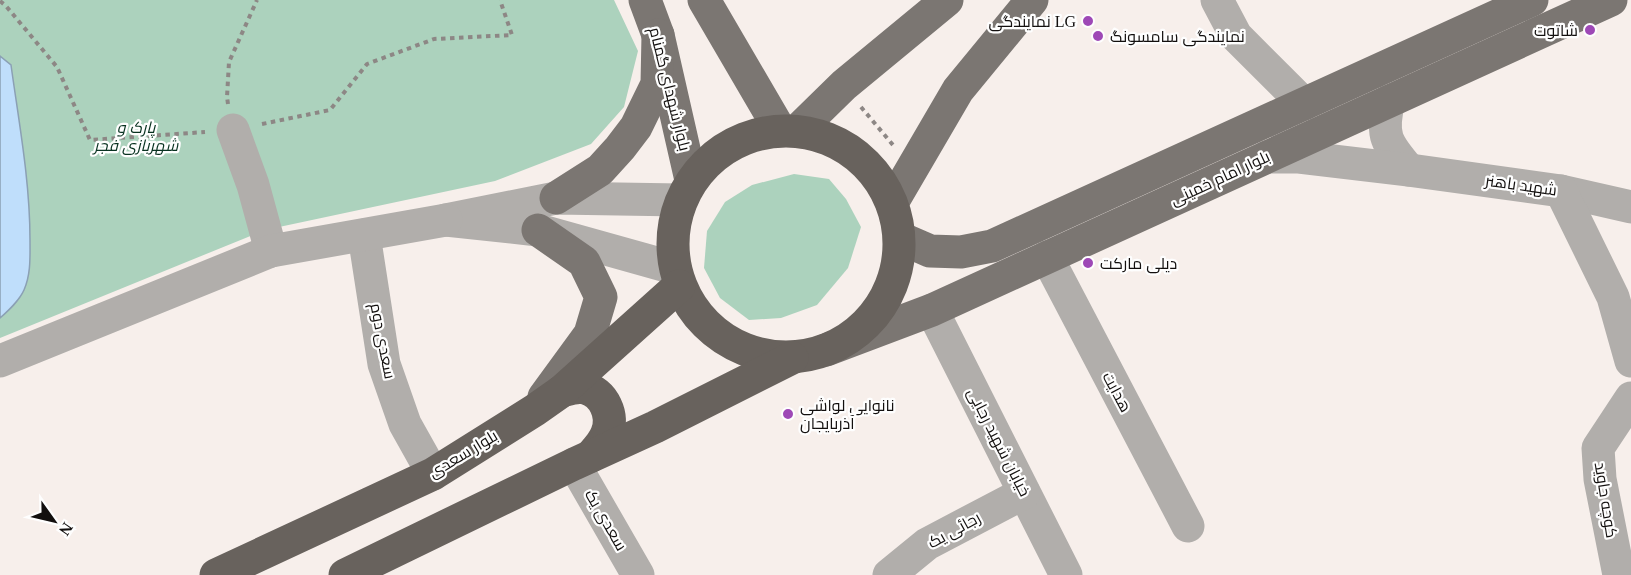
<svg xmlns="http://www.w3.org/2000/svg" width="1631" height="575" font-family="'Times New Roman',Cairo,serif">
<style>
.green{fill:#acd2bd}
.water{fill:#bfdefb;stroke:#8ba0b4;stroke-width:1.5}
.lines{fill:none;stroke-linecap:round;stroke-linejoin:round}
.path{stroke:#8d8785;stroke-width:4;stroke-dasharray:4.5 4.5;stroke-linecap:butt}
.minor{stroke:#b1aeab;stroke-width:33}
.major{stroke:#7b7672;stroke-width:33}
.highway{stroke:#68625d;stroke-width:33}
.poi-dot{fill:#9e48b6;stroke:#fefefe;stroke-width:2}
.labels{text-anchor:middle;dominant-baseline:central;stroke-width:4.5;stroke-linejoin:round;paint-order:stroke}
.poi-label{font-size:16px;fill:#120f0e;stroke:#fefefe;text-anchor:start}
.street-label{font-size:16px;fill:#120f0e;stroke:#fefefe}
.park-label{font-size:16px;font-style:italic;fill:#083220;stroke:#fefefe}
</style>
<rect width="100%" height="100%" fill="#f7efeb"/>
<!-- green -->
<g class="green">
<polygon points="0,0 614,0 638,51 624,107 591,144 495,181 265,230 0,338"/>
<polygon points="794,174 829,179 846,199 861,227 848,268 817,305 781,318 749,320 720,298 704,268 707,231 725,202 752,185"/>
</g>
<!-- water -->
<path class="water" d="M0,56l11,9c8,58 19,116 19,175 0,17 1,34 -6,50 -5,11 -15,20 -24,28z"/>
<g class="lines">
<!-- path -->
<g class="path">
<polyline points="0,1 6,6 57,67 90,140 205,132"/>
<polyline points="228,104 227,97 229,62 257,0"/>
<polyline points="861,107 893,145"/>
<polyline points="262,124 330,110 367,64 434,39 512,35 500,0"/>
</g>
<!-- minor -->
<g class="minor">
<polyline points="1217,0 1236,36 1304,104"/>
<path d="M1389,101c-9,35 -2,43 20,69"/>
<polyline points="233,130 253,185 271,251"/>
<polyline points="1267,157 1299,157 1409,170 1561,191 1631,207"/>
<polyline points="1561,191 1613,297 1631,361"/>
<polyline points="364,235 384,364 405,424 433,474"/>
<polyline points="1047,257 1188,526"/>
<polyline points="674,268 538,230 446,220 556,198 681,200"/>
<polyline points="932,310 1066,575"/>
<polyline points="0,361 271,251 446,220"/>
<polyline points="574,464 638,575"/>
<polyline points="889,575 927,544 1024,493"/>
<polyline points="1619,575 1600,479 1598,448 1631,398"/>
</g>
<!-- major -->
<g class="major">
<polyline points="645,0 658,35 691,180"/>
<polyline points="704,0 780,130"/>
<polyline points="798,130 844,85 947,0"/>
<polyline points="556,198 600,170 620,148 636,127 657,84 658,35"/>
<polyline points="892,203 958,90 1032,0"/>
<polyline points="538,230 584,262 601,297 590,334 544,397"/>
<polyline points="900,238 930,251 961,252 992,246 1532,0"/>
<polyline points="826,350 932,310 1611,0"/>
</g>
<!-- highway -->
<g class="highway">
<circle cx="786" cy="244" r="113"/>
<path d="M562,391c7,-2 15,-5 23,-3 19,5 29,27 22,45 -3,9 -10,16 -16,23"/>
<polyline points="216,575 433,474 535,410 562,391 679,286"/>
<polyline points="345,575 574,464 655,427 792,358"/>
</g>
</g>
<!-- markers -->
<g class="poi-dot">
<circle cx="1088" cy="21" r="6"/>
<circle cx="1590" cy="30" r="6"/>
<circle cx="1098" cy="36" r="6"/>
<circle cx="1088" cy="263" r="6"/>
<circle cx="788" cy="414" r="6"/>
</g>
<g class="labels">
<!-- poi labels -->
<g class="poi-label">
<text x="1076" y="21" text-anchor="end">نمایندگی LG</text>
<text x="1578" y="30" text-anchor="end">شاتوت</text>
<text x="1110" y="36">نمایندگی سامسونگ</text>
<text x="1100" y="263">دیلی مارکت</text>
<text x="800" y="405">نانوایی لواشی<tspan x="800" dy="18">آذربایجان</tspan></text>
</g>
<!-- street labels -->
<g class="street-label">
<text transform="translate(670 89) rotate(76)">بلوار شهدای گمنام</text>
<text transform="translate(1220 178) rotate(-25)">بلوار امام خمینی</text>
<text transform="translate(1521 185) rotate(8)">شهید باهنر</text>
<text transform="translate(383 341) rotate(79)">سعدی دوم</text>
<text transform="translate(1117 392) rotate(62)">هدایت</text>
<text transform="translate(999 442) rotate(63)">خیابان شهید رجایی</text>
<text transform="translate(463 454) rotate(-31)">بلوار سعدی</text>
<text transform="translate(1606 500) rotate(81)">کوچه جاوید</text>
<text transform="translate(606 520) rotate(60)">سعدی یک</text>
<text transform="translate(954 530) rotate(-29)">رجائی یک</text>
</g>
<!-- park labels -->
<g class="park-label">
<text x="136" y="127">پارک و<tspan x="136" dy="18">شهربازی فجر</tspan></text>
</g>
</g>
<!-- north arrow -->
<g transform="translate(54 521) rotate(124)" stroke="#fefefe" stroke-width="4.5" paint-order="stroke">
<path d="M0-4.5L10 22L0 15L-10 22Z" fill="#120f0e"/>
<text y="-9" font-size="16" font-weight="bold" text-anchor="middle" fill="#120f0e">N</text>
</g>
</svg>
